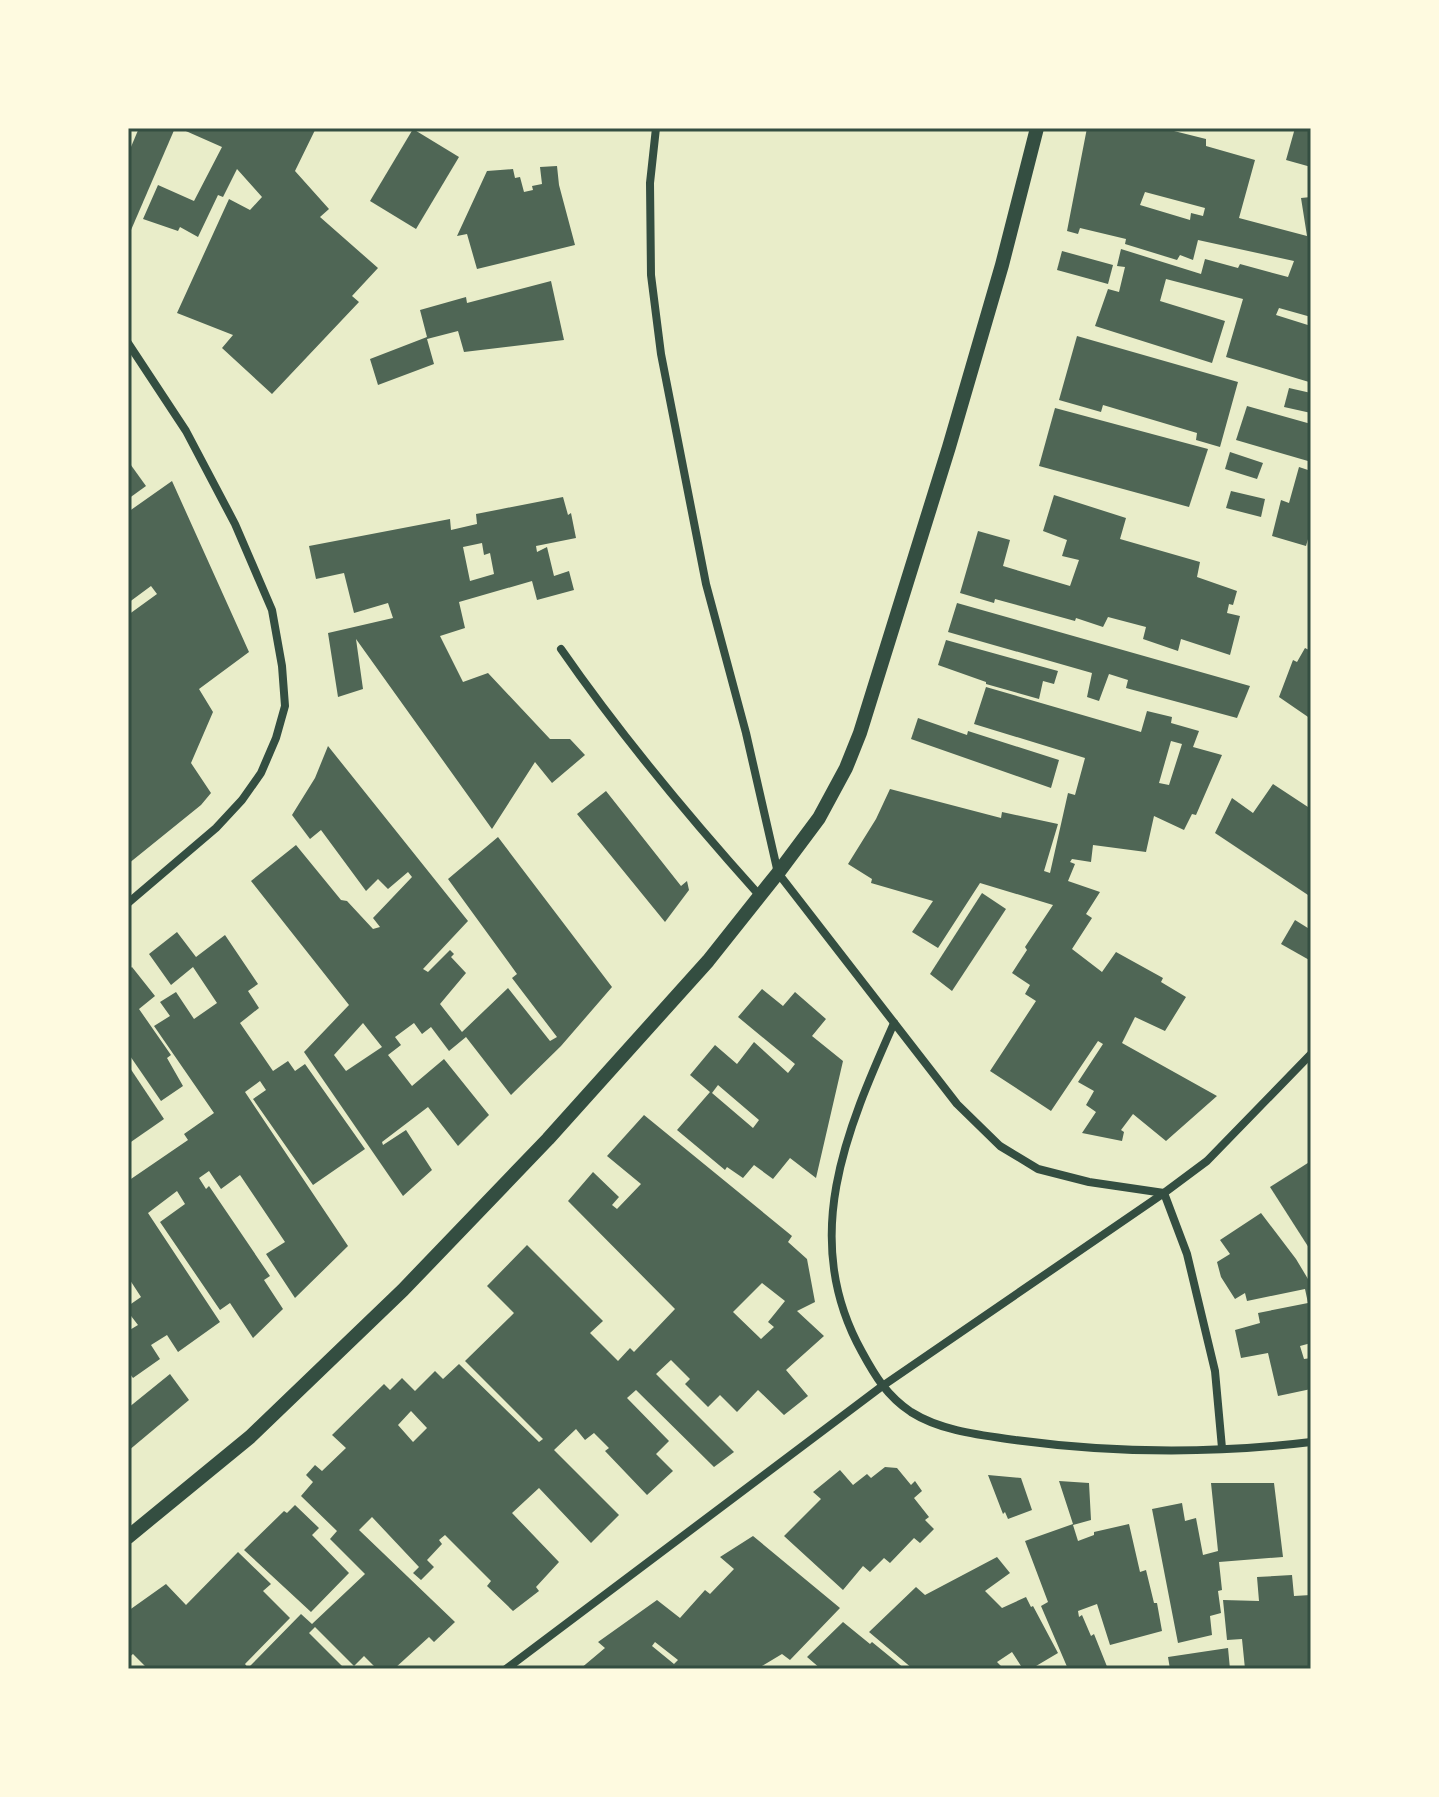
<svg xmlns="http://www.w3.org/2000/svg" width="1439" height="1797" font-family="'Varela Round',sans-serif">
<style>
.building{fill:#4f6655;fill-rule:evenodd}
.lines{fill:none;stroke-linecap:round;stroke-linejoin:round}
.minor{stroke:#344e41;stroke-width:8}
.tertiary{stroke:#344e41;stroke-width:14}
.neatline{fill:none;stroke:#344e41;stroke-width:3}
</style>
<rect width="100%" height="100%" fill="#e9edc9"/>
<!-- building -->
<g class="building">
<polygon points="139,128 175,128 128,237 128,154"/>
<polygon points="179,128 316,128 295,171 329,209 320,217 378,268 352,296 359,302 272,394 222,348 233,335 177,313 229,199 250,210 262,197 237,169 223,197 218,195 198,237 180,227 178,231 143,219 158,185 194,201 222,147"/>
<path d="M1087,128h75l44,11v7l49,14 -16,58 68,18 -6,-38 10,-1v120l-32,-9 -3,7 35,11 -2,56 -83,-25 17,-58 -77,-20 -6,22 65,20 -13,42 -117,-37 13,-37 11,3 6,-25 -8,-1 4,-17 80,25 4,-15 33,9 2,-4 48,13 6,-16 -96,-21 -5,20 -13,-5 -3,5 -52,-16 1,-5 -46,-11 -2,6 -11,-3zM1145,192l60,16 -2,8 -12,-3 -1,7 -50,-15z"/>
<polygon points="1295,128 1311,128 1311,167 1286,160"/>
<polygon points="413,129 459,157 416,229 370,201"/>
<polygon points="557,166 559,185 575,245 477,269 467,234 457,236 487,171 513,169 515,178 520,177 524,192 533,190 532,186 542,184 540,167"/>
<polygon points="1062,251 1113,265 1108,284 1057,270"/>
<polygon points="551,281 564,340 464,352 458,331 427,339 434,364 378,385 370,359 427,337 420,310 466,297 467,303"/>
<polygon points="1077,336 1238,382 1220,447 1196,440 1197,433 1103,405 1101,412 1059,400"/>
<polygon points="1289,388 1311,393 1311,413 1284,407"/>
<polygon points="1247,406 1311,424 1308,461 1236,440"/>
<polygon points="1055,408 1208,449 1189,507 1039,466"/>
<polygon points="1230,452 1263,463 1257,479 1225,469"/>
<polygon points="128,461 146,486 128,499"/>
<polygon points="1299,467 1311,471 1311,529 1306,546 1272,536 1281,500 1289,503"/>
<polygon points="172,481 249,652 199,689 213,712 191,763 211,793 201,805 128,864 128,615 157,594 151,586 128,603 128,512"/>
<polygon points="1231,491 1265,499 1261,517 1226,508"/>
<polygon points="1054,495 1126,518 1120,539 1200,562 1197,577 1237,591 1233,605 1229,604 1227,613 1240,616 1230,655 1181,639 1178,651 1143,639 1146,627 1108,617 1103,627 1076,618 1075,621 995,599 994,603 960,593 978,531 1010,540 1003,566 1070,586 1079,560 1062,556 1067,540 1043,531"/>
<path d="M563,497l5,18 3,-2 5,25 -40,8 1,6 10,-5 7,29 15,-5 5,19 -37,10 -5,-19 -73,21 6,26 -25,8 23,46 25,-9 62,66h20l15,16 -33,28 -17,-21 -43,67 -136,-190 7,50 -25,8 -10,-64 65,-15 -5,-15 -34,10 -10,-40 -28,6 -7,-33 141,-27 1,11 26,-6 -1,-10zM482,543l2,12 6,-2 4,21 -24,7 -7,-34z"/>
<polygon points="957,603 1250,686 1237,718 1126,688 1128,680 1109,674 1099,701 1087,697 1092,673 948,632"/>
<polygon points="946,640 1058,671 1054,684 1043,681 1039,699 986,684 986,682 938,665"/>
<polygon points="1305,648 1311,651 1311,719 1279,697 1293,660 1297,662"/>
<path d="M986,687l155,45 6,-21 25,6 -1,6 28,8 -6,16 29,8 -26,60 -4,-1 -8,16 -30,-14 -8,36 -53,-7 -2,17 -19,-3 -2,3 5,2 -7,17 32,11 -14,22 6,4 -20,31 30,23 14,-20 47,26 -2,4 25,15 -21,34 -30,-14 -13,26 95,53 -51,45 -33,-27 -12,16 3,2 -2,9 -40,-8 14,-21 -10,-7 8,-14 -16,-9 25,-38 -5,-3 -47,70 -61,-40 46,-70 -11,-7 5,-9 -18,-12 15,-23 -2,-3 28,-42 -73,-22 -42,65 -26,-16 21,-31 -62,-18 1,-4 -24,-15 28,-45 14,-30 111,29 1,-6 56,12 -14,47 6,2 18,-80 7,2 10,-37 -111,-34zM1171,741l11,3 -13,41 -10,-2z"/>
<polygon points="918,718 967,735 968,731 1059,760 1051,788 911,739"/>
<path d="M328,746l140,175 -45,48 5,3 22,-22 4,4 -3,3 15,16 -26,31 22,28 46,-44 42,53 7,-4 -45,-59 5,-4 -69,-95 50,-42 114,150 -51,59 -50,49 -45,-58 -17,14 -18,-24 -9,7 -8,-11 -19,14 6,8 -13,10 24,31 32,-27 45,56 -31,31 -30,-39 -46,35 1,3 23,-15 26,40 -29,26 -99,-144 45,-47 -98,-124 45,-36 45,55 6,1 26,28 7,-2 -7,-9 39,-41 -4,-5 -20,17 -10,-10 -12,12 -45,-61 -11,9 -18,-24 23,-37zM363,1023l19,24 -36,24 -12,-16z"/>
<polygon points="1273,784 1311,809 1311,897 1215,833 1232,798 1253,813"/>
<polygon points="606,791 681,886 687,881 689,890 665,922 577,814"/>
<polygon points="982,893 1006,909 952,991 930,974"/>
<polygon points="1295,920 1311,930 1311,961 1281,944"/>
<polygon points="177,932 196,957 225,935 258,984 248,991 259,1008 240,1023 273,1071 288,1061 295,1071 305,1064 365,1149 313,1185 253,1099 266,1090 260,1081 245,1092 348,1246 295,1298 266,1254 285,1242 240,1175 221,1189 209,1171 199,1178 206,1189 209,1186 270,1276 264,1280 283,1309 253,1338 230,1303 220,1310 160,1222 185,1204 177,1191 148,1213 220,1322 178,1352 167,1335 151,1345 160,1359 133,1378 128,1371 128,1331 138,1325 128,1312 128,1306 141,1297 128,1277 128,1190 131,1188 128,1181 188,1140 184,1134 214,1113 154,1026 170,1016 160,1002 176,992 194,1019 217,1003 193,967 171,985 149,954"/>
<polygon points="132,967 155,996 139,1009 171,1055 167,1058 183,1086 161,1101 128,1053 128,970"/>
<path d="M762,989l21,17 12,-14 31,27 -14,17 31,25 -27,117 -26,-20 -17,21 -19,-14 -11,13 -16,-11 -2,3 -48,-40 33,-38 -20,-17 25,-30 22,19 17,-22 34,31 7,-9 -57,-47zM718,1085l41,35 -6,8 -41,-35z"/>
<polygon points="128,1065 164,1119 128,1144"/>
<path d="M644,1115l148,121 -4,6 19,17 8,43 -18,9 27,25 -38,34 22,26 -24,19 -26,-25 -21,22 -17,-17 -12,12 -23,-23 5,-5 -19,-19 -15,14 78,78 -20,15 -78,-77 -9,8 42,43 -13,13 17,17 -26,24 -42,-44 4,-3 -15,-15 -9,7 -9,-11 -22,21 65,65 -28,28 -52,-55 -27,25 47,49 -23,25 3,4 -26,20 -26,-25 4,-5 -46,-46 -6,5 3,4 -15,16 7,7 -13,13 -8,-7 6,-6 -47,-50 -13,13 96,92 -21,20 -5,-5 -35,32h-17l-13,-13 -10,10 -39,-39 -6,6 36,36h-92l-3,-3 51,-52 11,10 53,-50 -35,-35 7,-8 -36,-35 12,-14 -7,-7 9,-10 7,6 24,-23 -14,-13 52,-51 6,6 12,-12 13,13 20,-20 8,8 16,-15 80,78 4,-3 -78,-78 49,-48 -27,-27 40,-41 76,76 -13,12 28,28 12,-13 4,4 41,-43 -107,-108 25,-29 26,25 -7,8 5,4 24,-25 -34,-28zM762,1283l23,18 -17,21 6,5 -13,12 -28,-27zM411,1411l16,17 -14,14 -15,-17z"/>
<polygon points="1311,1161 1311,1247 1309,1248 1270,1187"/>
<polygon points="1261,1213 1296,1259 1311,1284 1311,1343 1300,1346 1304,1359 1311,1358 1311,1389 1278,1396 1268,1353 1241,1358 1235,1330 1260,1323 1258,1313 1308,1303 1305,1289 1247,1301 1245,1293 1235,1299 1221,1277 1217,1262 1230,1254 1220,1240"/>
<polygon points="170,1374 189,1400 128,1451 128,1408"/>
<polygon points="885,1467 897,1468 911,1485 915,1481 922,1491 914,1498 929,1517 925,1520 934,1529 920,1543 914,1538 890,1563 884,1558 870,1572 863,1566 843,1590 784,1536 821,1499 813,1492 840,1470 853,1485 867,1474 871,1478"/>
<polygon points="988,1475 1021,1478 1032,1510 1008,1519 1005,1512 1003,1514"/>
<polygon points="1059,1481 1089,1483 1091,1520 1073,1525 1078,1541 1094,1535 1094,1532 1129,1524 1140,1572 1146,1570 1154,1603 1157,1603 1162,1631 1110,1645 1097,1604 1078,1611 1079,1617 1082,1615 1091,1636 1094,1634 1108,1669 1068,1669 1041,1606 1048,1602 1025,1541 1073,1524"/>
<polygon points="1211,1483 1274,1483 1283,1557 1219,1562 1222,1590 1218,1591 1221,1613 1210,1616 1212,1635 1178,1643 1152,1509 1182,1503 1185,1521 1196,1518 1203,1555 1218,1551"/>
<polygon points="295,1505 319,1528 312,1535 349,1573 311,1612 244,1550 284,1511 287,1513"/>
<path d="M753,1536l87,72 -50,52 -8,-6 -25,15h-177l25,-21 -7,-6 59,-42 23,18 25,-28 5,4 24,-25 -14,-12zM655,1642l23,18 -4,4 -22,-18z"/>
<polygon points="238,1552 271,1584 263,1591 290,1618 245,1664 249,1669 148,1669 133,1654 128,1658 128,1611 166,1584 186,1605"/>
<polygon points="997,1557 1010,1573 985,1591 1002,1608 1026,1597 1031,1607 1033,1606 1058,1653 1031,1669 1023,1669 1012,1652 997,1662 1004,1669 913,1669 869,1632 916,1587 925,1595"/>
<polygon points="1292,1575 1294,1596 1311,1595 1311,1669 1245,1669 1242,1639 1227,1640 1223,1600 1259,1601 1257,1577"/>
<polygon points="843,1622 870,1644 872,1642 905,1669 821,1669 807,1657"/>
<polygon points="1228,1648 1230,1669 1170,1669 1168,1657"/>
</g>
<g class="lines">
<!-- minor -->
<g class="minor">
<polyline points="656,128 650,183 651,275 661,354 706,584 746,733 778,873 957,1104 1000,1146 1038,1169 1089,1182 1164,1193 1187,1254 1215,1371 1222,1448"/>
<polyline points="128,343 186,431 235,524 272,610 282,666 285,706 276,738 261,773 242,800 216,828 128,903"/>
<path d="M561,649c61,88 128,168 199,247"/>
<path d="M894,1023c-48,108 -95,216 -32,329 13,24 25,44 49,60 30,19 69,23 104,28 97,13 198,14 296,2"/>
<polyline points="506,1669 881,1387 1164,1193 1207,1161 1311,1054"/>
</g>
<!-- tertiary -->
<polyline class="tertiary" points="128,1537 250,1437 403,1290 548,1139 708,961 778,873 819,818 846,768 860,733 949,447 1002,265 1037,128"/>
</g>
<!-- border -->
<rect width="1439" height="1797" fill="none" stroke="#fefae0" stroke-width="260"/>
<rect x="130" y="130" width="1179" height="1537" class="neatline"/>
</svg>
